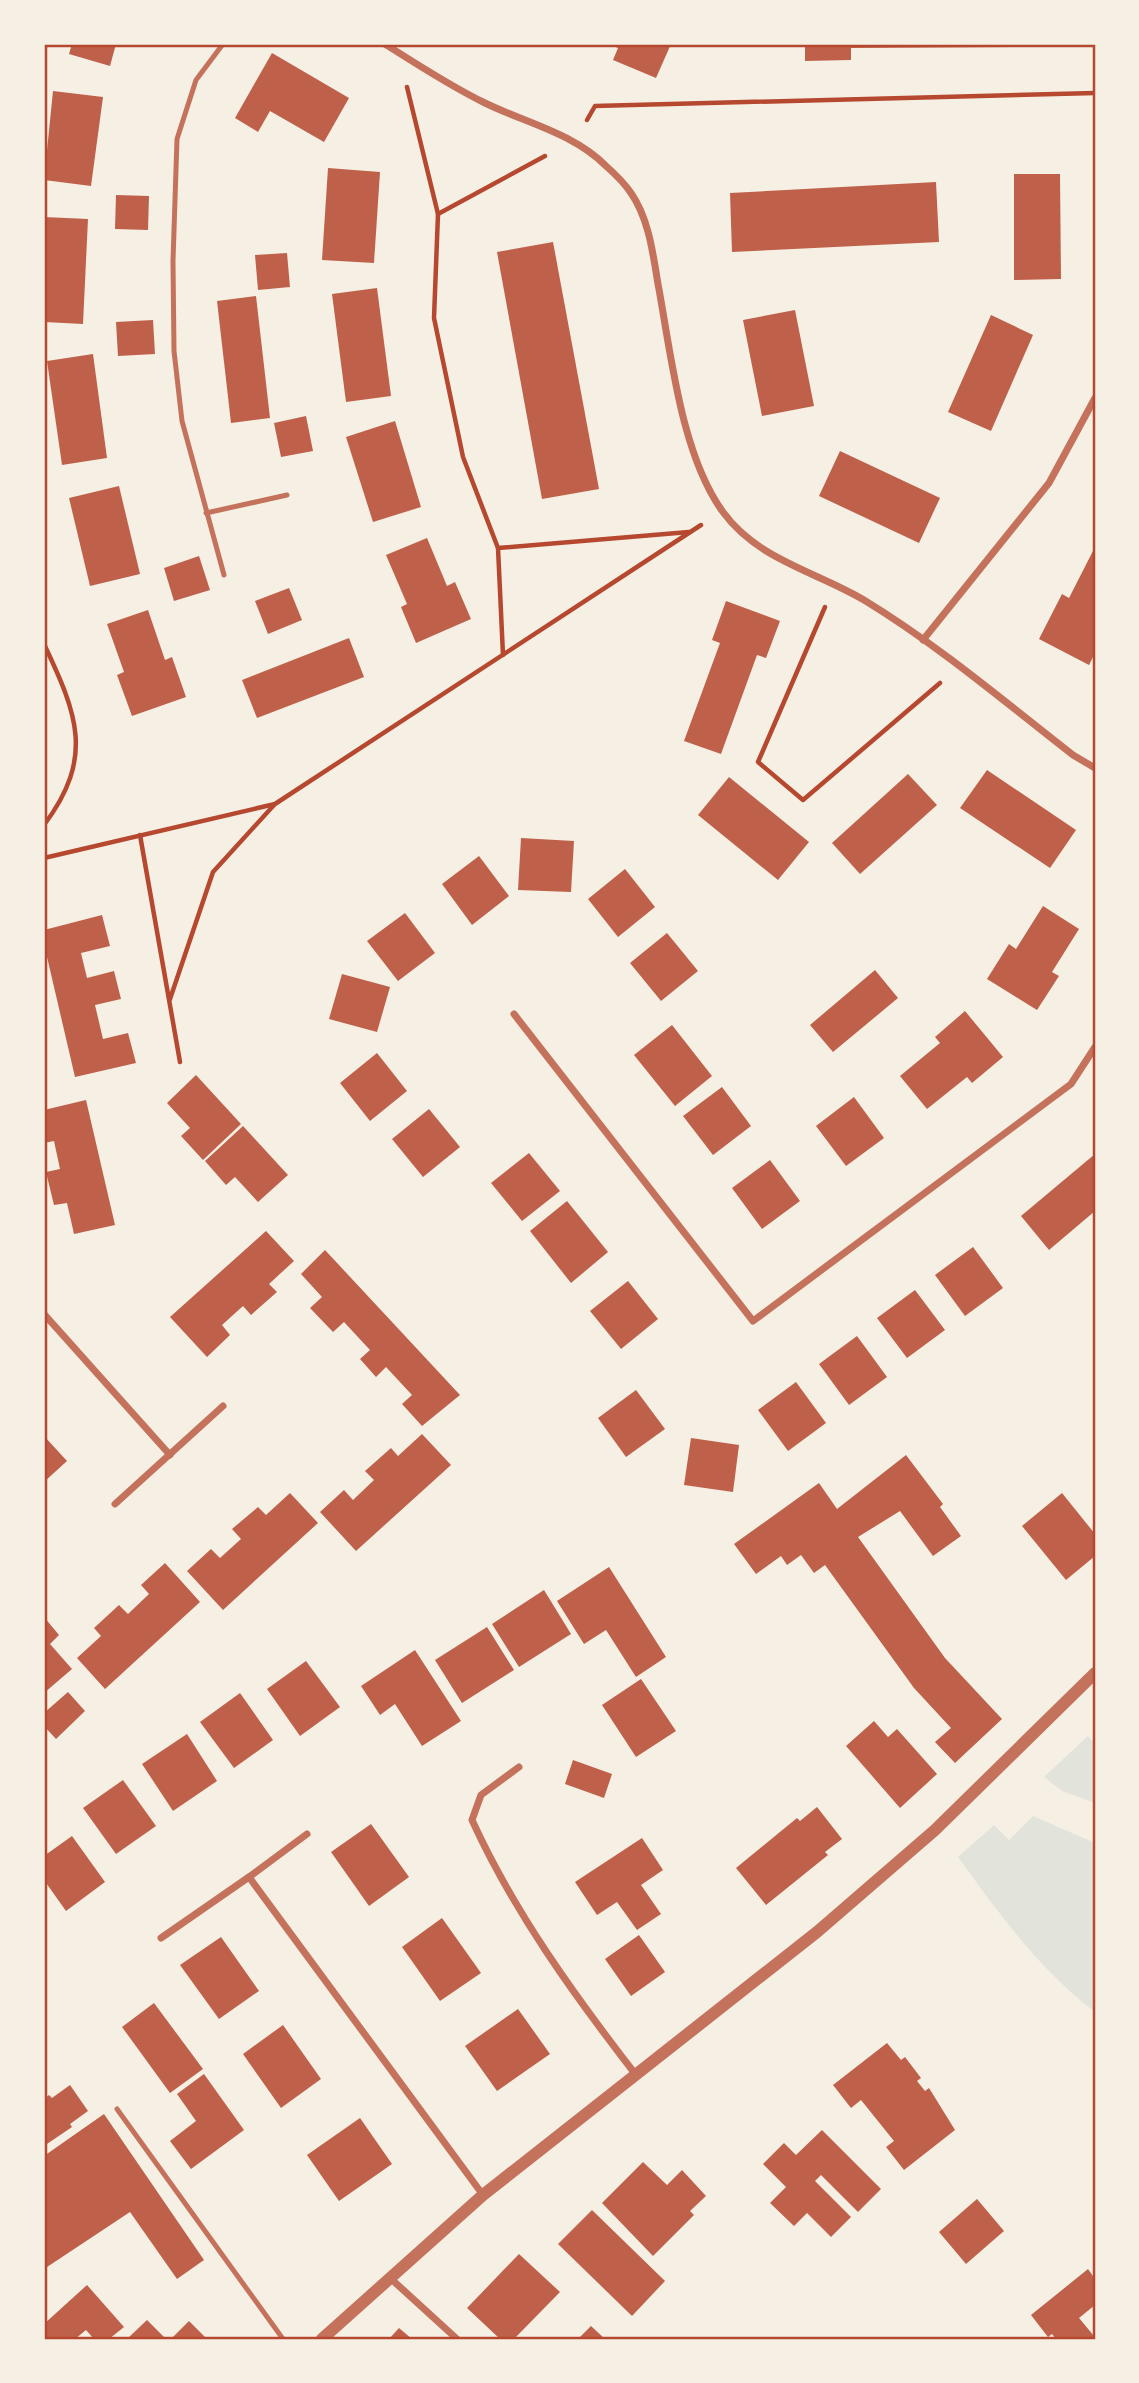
<svg xmlns="http://www.w3.org/2000/svg" width="1139" height="2383" font-family="'Fira Sans Condensed',sans-serif">
<style>
.green{fill:#e2e4dc}
.building{fill:#bf614a}
.lines{fill:none;stroke-linecap:round;stroke-linejoin:round}
.path{stroke:#b5482f;stroke-width:4.5}
.service{stroke:#c5725c;stroke-width:5}
.minor{stroke:#c5725c;stroke-width:7}
.tertiary{stroke:#c5725c;stroke-width:12}
.neatline{fill:none;stroke:#b5482f;stroke-width:2.5}
</style>
<rect width="100%" height="100%" fill="#f6efe4"/>
<!-- green -->
<g class="green">
<polygon points="1088,1736 1095,1744 1095,1803 1062,1791 1044,1777"/>
<path d="M1033,1816l62,27v169c-56,-43 -96,-98 -137,-155l36,-32 15,15z"/>
</g>
<!-- building -->
<g class="building">
<polygon points="72,44 116,44 110,66 69,54"/>
<polygon points="608,44 671,44 656,78 613,60 618,48"/>
<polygon points="805,44 1010,44 1010,47 851,48 851,60 805,61"/>
<polygon points="1042,44 1095,44 1095,46 1042,47"/>
<polygon points="272,53 349,98 324,142 270,111 258,132 235,118"/>
<polygon points="53,91 103,97 91,186 44,180"/>
<polygon points="328,168 380,172 374,263 322,260"/>
<polygon points="1014,174 1060,174 1061,279 1014,280"/>
<polygon points="936,182 939,242 732,252 730,193"/>
<polygon points="116,195 149,196 148,230 115,229"/>
<polygon points="44,217 88,219 83,324 44,322"/>
<polygon points="553,242 599,489 542,499 497,252"/>
<polygon points="287,253 290,287 258,290 255,255"/>
<polygon points="377,288 391,396 346,402 332,294"/>
<polygon points="256,296 270,418 231,423 217,301"/>
<polygon points="795,310 814,406 762,416 743,320"/>
<polygon points="991,315 1033,335 991,431 948,412"/>
<polygon points="153,320 155,354 118,356 116,322"/>
<polygon points="93,354 107,458 62,465 47,361"/>
<polygon points="306,416 313,451 281,457 274,423"/>
<polygon points="395,421 421,507 373,522 346,437"/>
<polygon points="840,451 940,498 919,543 819,496"/>
<polygon points="119,486 140,574 90,586 69,498"/>
<polygon points="427,538 447,586 455,582 471,619 416,643 401,607 407,604 386,555"/>
<polygon points="1095,547 1095,653 1089,665 1039,639 1062,594 1069,598"/>
<polygon points="199,556 210,590 174,601 164,568"/>
<polygon points="289,588 302,620 268,634 255,601"/>
<polygon points="726,601 780,621 766,658 757,655 721,754 684,741 720,643 712,640"/>
<polygon points="148,610 165,660 172,657 186,697 132,716 117,675 124,672 107,624"/>
<polygon points="349,638 364,677 257,718 242,680"/>
<polygon points="987,770 1076,830 1050,868 960,808"/>
<polygon points="908,774 937,805 860,874 832,843"/>
<polygon points="729,777 809,842 778,880 698,815"/>
<polygon points="521,838 574,841 571,892 518,890"/>
<polygon points="479,856 509,896 472,925 442,884"/>
<polygon points="625,869 655,907 618,937 588,899"/>
<polygon points="1043,906 1079,929 1052,972 1059,976 1037,1010 987,979 1009,944 1016,949"/>
<polygon points="405,913 435,953 398,981 367,941"/>
<polygon points="102,915 110,946 81,953 87,978 114,971 121,999 95,1005 103,1039 128,1033 136,1063 75,1077 44,944 44,930"/>
<polygon points="667,933 698,971 661,1001 630,963"/>
<polygon points="875,970 898,998 833,1052 810,1025"/>
<polygon points="342,974 390,987 377,1032 329,1019"/>
<polygon points="965,1011 1003,1057 972,1083 967,1077 927,1109 900,1076 940,1043 935,1037"/>
<polygon points="672,1025 712,1076 675,1106 634,1055"/>
<polygon points="377,1053 407,1091 370,1121 340,1083"/>
<polygon points="196,1075 241,1124 203,1160 181,1136 190,1128 167,1103"/>
<polygon points="722,1087 751,1126 713,1155 683,1116"/>
<polygon points="854,1097 884,1138 846,1166 816,1126"/>
<polygon points="86,1100 115,1225 74,1234 67,1203 54,1205 46,1172 60,1169 54,1141 44,1143 44,1110"/>
<polygon points="429,1109 460,1147 423,1177 392,1139"/>
<polygon points="243,1126 288,1175 258,1202 235,1177 226,1185 205,1161"/>
<polygon points="529,1153 560,1191 522,1221 491,1183"/>
<polygon points="1095,1154 1095,1211 1049,1250 1021,1216"/>
<polygon points="770,1160 800,1201 762,1229 732,1188"/>
<polygon points="567,1201 608,1252 571,1283 530,1231"/>
<polygon points="266,1231 294,1261 269,1284 277,1292 251,1315 243,1306 222,1325 230,1335 207,1357 170,1317"/>
<polygon points="973,1247 1003,1288 965,1316 935,1275"/>
<polygon points="325,1250 460,1395 422,1426 402,1404 412,1395 386,1367 376,1377 360,1359 370,1350 344,1322 333,1332 310,1308 322,1297 301,1274"/>
<polygon points="628,1281 658,1319 621,1349 590,1311"/>
<polygon points="915,1290 945,1330 907,1358 877,1318"/>
<polygon points="857,1336 887,1377 849,1405 819,1364"/>
<polygon points="796,1382 826,1423 788,1451 758,1410"/>
<polygon points="636,1390 665,1429 626,1457 598,1418"/>
<polygon points="422,1434 451,1465 356,1551 320,1512 344,1490 353,1500 374,1480 365,1471 391,1448 398,1456"/>
<polygon points="44,1436 67,1461 44,1482"/>
<polygon points="691,1438 739,1445 733,1492 684,1485"/>
<polygon points="906,1455 943,1504 940,1507 961,1536 933,1556 900,1511 858,1537 945,1658 1002,1719 955,1763 935,1742 951,1728 914,1688 825,1565 814,1573 801,1555 787,1565 781,1556 756,1574 734,1544 819,1483 837,1509"/>
<polygon points="290,1493 318,1523 223,1610 187,1571 211,1549 220,1558 241,1539 232,1529 258,1507 266,1515"/>
<polygon points="1062,1493 1095,1534 1095,1556 1066,1580 1022,1526"/>
<polygon points="165,1563 200,1602 105,1689 77,1658 101,1636 94,1628 119,1605 128,1614 149,1594 141,1585"/>
<polygon points="609,1567 666,1657 636,1677 606,1630 584,1644 557,1601"/>
<polygon points="544,1590 571,1634 519,1667 492,1624"/>
<polygon points="44,1617 59,1635 50,1644 72,1669 44,1693"/>
<polygon points="487,1627 514,1670 462,1703 435,1660"/>
<polygon points="415,1650 461,1721 422,1746 395,1704 380,1715 361,1686"/>
<polygon points="306,1661 340,1707 300,1736 267,1689"/>
<polygon points="641,1679 676,1731 636,1757 602,1705"/>
<polygon points="68,1692 85,1711 56,1739 44,1726 44,1713"/>
<polygon points="240,1693 273,1740 234,1768 200,1722"/>
<polygon points="874,1721 888,1737 897,1729 937,1774 900,1808 846,1746"/>
<polygon points="187,1734 217,1781 173,1811 142,1764"/>
<polygon points="573,1760 612,1774 604,1798 565,1784"/>
<polygon points="123,1780 156,1826 116,1854 83,1808"/>
<polygon points="817,1807 842,1839 825,1852 828,1855 766,1905 736,1868 797,1818 800,1821"/>
<polygon points="371,1824 409,1877 369,1906 331,1852"/>
<polygon points="72,1836 105,1882 66,1911 44,1880 44,1856"/>
<polygon points="642,1838 663,1870 641,1885 661,1914 637,1930 617,1902 597,1915 575,1882"/>
<polygon points="442,1918 481,1973 440,2001 402,1947"/>
<polygon points="639,1935 665,1972 631,1996 605,1959"/>
<polygon points="221,1937 259,1991 219,2019 180,1965"/>
<polygon points="154,2003 203,2069 170,2093 122,2027"/>
<polygon points="518,2009 550,2054 497,2091 465,2046"/>
<polygon points="283,2025 321,2079 281,2108 243,2054"/>
<polygon points="887,2043 901,2060 905,2057 921,2078 917,2081 925,2091 929,2088 955,2130 904,2170 886,2147 894,2141 861,2100 851,2108 833,2085"/>
<polygon points="204,2074 244,2130 191,2169 170,2141 196,2121 177,2094"/>
<polygon points="70,2085 88,2111 70,2124 72,2127 44,2146 44,2099 49,2095 52,2098"/>
<polygon points="104,2114 204,2260 177,2279 130,2212 44,2269 44,2156"/>
<polygon points="360,2118 392,2164 339,2201 307,2155"/>
<polygon points="822,2130 881,2189 858,2212 821,2175 815,2181 851,2217 831,2237 807,2213 794,2226 770,2203 786,2187 763,2164 784,2143 796,2155"/>
<polygon points="643,2162 667,2185 682,2170 706,2196 690,2211 694,2215 653,2256 602,2203"/>
<polygon points="977,2199 1004,2231 966,2264 939,2232"/>
<polygon points="592,2210 665,2281 632,2316 558,2244"/>
<polygon points="519,2254 560,2292 514,2339 500,2339 467,2308"/>
<polygon points="1088,2269 1095,2279 1095,2305 1079,2318 1094,2336 1090,2339 1056,2339 1052,2334 1048,2337 1031,2315"/>
<polygon points="87,2285 124,2327 109,2339 94,2339 86,2330 75,2339 47,2339 44,2335 44,2324"/>
<polygon points="147,2320 166,2339 127,2339"/>
<polygon points="189,2321 207,2339 171,2339"/>
<polygon points="591,2326 605,2339 578,2339"/>
<polygon points="399,2328 412,2339 389,2339"/>
</g>
<g class="lines">
<!-- path -->
<g class="path">
<polyline points="407,87 438,214 434,318 463,457 498,548 503,655"/>
<polyline points="587,120 595,106 1095,93"/>
<polyline points="438,214 545,156"/>
<polyline points="498,548 689,532"/>
<polyline points="825,607 758,762 803,800 940,683"/>
<path d="M44,644c33,70 51,113 0,181"/>
<polyline points="140,835 180,1062"/>
<polyline points="44,858 275,804 701,525"/>
<polyline points="170,999 213,872 274,805"/>
</g>
<!-- service -->
<g class="service">
<polyline points="223,44 196,80 177,139 173,261 174,351 182,421 224,575"/>
<polyline points="206,513 287,495"/>
<polyline points="117,2109 283,2339"/>
</g>
<!-- minor -->
<g class="minor">
<path d="M385,44c33,21 65,42 100,59 41,20 88,30 121,63 9,8 19,18 25,27 18,26 22,61 27,91 13,69 23,171 65,228 35,48 92,59 141,88 74,45 141,102 209,155l22,13"/>
<polyline points="923,640 1049,483 1095,398"/>
<polyline points="514,1014 753,1321 1071,1084 1095,1047"/>
<polyline points="44,1314 170,1455"/>
<polyline points="115,1504 223,1406"/>
<path d="M519,1767l-38,28 -9,25c42,92 102,175 164,255"/>
<polyline points="249,1877 307,1834"/>
<polyline points="161,1938 249,1877 483,2195"/>
<polyline points="389,2277 457,2339"/>
</g>
<!-- tertiary -->
<polyline class="tertiary" points="322,2339 483,2195 817,1932 935,1830 1095,1673"/>
</g>
<!-- border -->
<rect width="1139" height="2383" fill="none" stroke="#f6efe4" stroke-width="91"/>
<rect x="46" y="46" width="1048" height="2292" class="neatline"/>
</svg>
